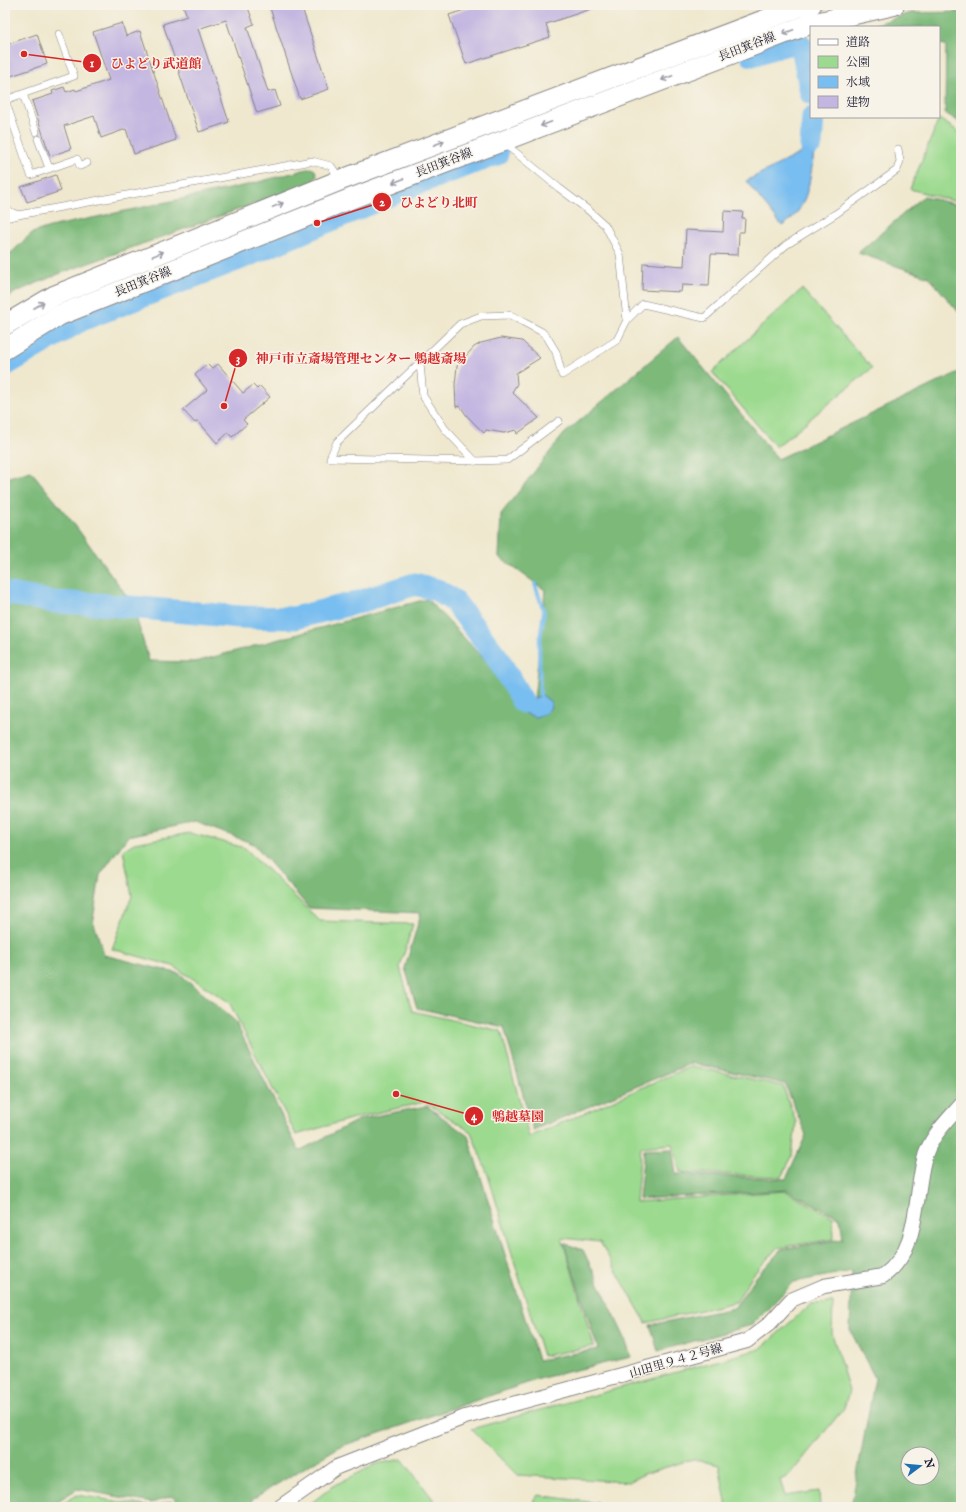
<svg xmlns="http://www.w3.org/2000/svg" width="966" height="1512" font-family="'IM FELL English','Noto Serif JP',serif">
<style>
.green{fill:#9cda8f;stroke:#5f7e65}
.forest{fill:#7dba7a;stroke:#506e5a;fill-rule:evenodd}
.water{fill:#79bef0;stroke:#4e7096}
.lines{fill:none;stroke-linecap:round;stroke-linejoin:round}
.stream{stroke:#79bef0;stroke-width:4}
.river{stroke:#79bef0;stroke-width:23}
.building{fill:#c3b6e1}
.lane-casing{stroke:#888584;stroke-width:8}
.street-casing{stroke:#888584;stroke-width:16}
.secondary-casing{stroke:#888584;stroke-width:22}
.lane{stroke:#fff;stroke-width:7}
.street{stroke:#fff;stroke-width:14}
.secondary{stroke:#fff;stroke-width:20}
.oneway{stroke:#9c9ca7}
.labels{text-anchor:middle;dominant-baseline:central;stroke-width:3;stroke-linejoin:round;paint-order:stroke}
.street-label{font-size:12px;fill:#22223b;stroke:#f7f3e8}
.leader{fill:none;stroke:#d62828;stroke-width:1.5}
.callout-dot{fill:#d62828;stroke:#f7f3e8;stroke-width:1.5}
.mark-label{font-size:12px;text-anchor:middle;font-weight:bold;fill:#fff}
.callout-label{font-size:13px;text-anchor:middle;font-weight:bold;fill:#d62828;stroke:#f7f3e8;stroke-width:3;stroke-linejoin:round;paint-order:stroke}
</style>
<rect width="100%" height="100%" fill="#f7f3e8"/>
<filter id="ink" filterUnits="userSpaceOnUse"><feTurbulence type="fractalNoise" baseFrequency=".025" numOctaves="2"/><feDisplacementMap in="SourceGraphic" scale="8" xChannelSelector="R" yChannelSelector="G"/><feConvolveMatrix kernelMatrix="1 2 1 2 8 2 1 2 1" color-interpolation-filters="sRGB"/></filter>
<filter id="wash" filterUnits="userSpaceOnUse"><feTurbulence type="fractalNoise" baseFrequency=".012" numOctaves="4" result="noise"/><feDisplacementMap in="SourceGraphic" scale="16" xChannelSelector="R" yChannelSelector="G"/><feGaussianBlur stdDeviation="0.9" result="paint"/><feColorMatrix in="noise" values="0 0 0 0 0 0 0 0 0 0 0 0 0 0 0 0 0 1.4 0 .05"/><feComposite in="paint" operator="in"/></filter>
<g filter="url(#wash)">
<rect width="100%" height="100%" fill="#efe8ce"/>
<!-- green -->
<g class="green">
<polygon points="939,119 961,133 961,203 910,189"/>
<polygon points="802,289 872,368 776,447 712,372"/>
<polygon points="190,833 245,848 320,921 413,924 400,967 412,1011 501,1031 529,1137 692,1066 783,1086 796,1122 792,1157 781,1177 680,1172 673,1144 641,1147 636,1202 786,1191 833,1217 834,1239 777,1248 752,1276 736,1302 646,1323 600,1242 562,1238 594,1346 543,1356 488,1175 471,1132 425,1102 354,1118 296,1135 229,1002 173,966 112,949 132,896 123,850 134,843"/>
<polygon points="833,1303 832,1333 849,1391 844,1408 789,1476 780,1480 785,1496 819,1491 820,1507 727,1507 719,1465 693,1459 644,1474 629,1482 517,1475 471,1429 760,1349 811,1304"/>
<polygon points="402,1459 436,1503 437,1507 306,1507 333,1486 376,1464"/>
<polygon points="77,1495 153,1507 57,1507"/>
<polygon points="538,1495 625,1507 541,1507 533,1501"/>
<polygon points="171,1501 179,1507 154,1507"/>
</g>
<!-- forest -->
<g class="forest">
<polygon points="961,12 961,123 945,113 946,45 939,44 939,27 867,27 911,13"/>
<polygon points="311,168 315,170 317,175 313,182 296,189 61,273 16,292 5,299 5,256 12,252 32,233 50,227 247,185"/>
<polygon points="924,196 961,206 961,315 929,277 858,253"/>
<path d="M678,337l100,122 183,-88v1136h-110l24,-129 -25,-48 2,-59 -58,11 -42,43 -94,26 -8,-26 84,-17 22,-31 26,-28 61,-10 -3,-21 -53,-28 -148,9 5,-49 28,-1 4,25 110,5 20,-44 -21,-51 -93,-21 -159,67 -29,-103 -87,-19 -12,-40 16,-55 -112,-5 -55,-64 -59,-22 -67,14 -28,39 -7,45 11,35 76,19 55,47 64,130 61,-32 67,-13 41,30 70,224 60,-11 -34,-106 19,7 41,86 7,21 -89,21 -203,69 -85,51 -8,9h-61l-14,-11 -19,7 -75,-14 -29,18h-43v-1029l26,-7 43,53 58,79 17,58 46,1 232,-63 106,111 12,-120 -46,-33 2,-43 63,-80zM908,1454h24v24h-24z"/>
</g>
<!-- water -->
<g class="water">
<path d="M807,144l8,1c-3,20 -5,50 -17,66 -4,6 -10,11 -16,15l-36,-45 53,-27z"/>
<path d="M542,695l9,7c1,10 -7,13 -16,15l-11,-4 -2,-10z"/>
</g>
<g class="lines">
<!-- stream -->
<polyline class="stream" points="535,584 544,612 539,646 540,695"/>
<!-- river -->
<g class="river">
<polyline points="752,55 776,47 796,42 802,46 811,93"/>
<polyline points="811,144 813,117"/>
<polyline points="5,365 81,320 244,257 421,182 497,154"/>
<polyline points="5,593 53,602 97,604 240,617 294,618 359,602 415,584 437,590 454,601 497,657 523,702"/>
</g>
</g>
<g id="blocks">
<!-- building -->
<g class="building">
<polygon points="183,5 247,5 254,24 247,27 268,92 275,90 280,106 257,113 226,20 198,29 229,122 199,132 163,24 187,16"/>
<polygon points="269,5 301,5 329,89 300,99"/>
<polygon points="479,5 597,5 597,7 546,24 550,37 466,64 449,15"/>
<polygon points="122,23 126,36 140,31 176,140 134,154 126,129 101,138 94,116 64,126 71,149 50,156 32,101 53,94 52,91 64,87 66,92 75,89 76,91 109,80 93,32"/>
<polygon points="37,34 47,64 8,77 5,69 5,45"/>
<polygon points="56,175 61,191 27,202 21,187"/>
<polygon points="724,211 743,212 742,218 745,218 744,232 739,232 738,255 711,254 709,286 682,285 681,292 642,290 643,263 684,266 686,230 723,232"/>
<polygon points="501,338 522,341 540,358 516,373 517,384 512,392 539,418 517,434 516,430 504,433 486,430 484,433 467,416 460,406 456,407 455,385 457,366 474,347 481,343"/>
<polygon points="207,364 212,369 218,364 243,393 253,385 257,389 260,386 270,397 243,420 247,424 232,437 228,433 217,443 198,421 195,423 183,410 207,390 195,375"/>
</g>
</g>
</g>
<g filter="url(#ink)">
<use href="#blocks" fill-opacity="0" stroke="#888584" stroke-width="1"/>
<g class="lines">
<defs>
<g id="lane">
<polyline points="59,34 74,76 5,100 31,175 77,159 80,166 87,163"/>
<polyline points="23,94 36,132"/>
<polyline points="38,139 49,168"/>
<polyline points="504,143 559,188 588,210 605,225 620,254 627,320 617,340 562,375 556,352 547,337 542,332 510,315 481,316 460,324 337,442 330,458 475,461 507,460 559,421"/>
<polyline points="5,207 6,210 18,215 312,161 331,166 340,179"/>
<polyline points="5,218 18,215"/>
<polyline points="627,320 643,304 704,318 786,245 837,213 897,170 900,161 898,149"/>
<polyline points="420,363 423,396 445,429 475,461"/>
</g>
<path id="street" d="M280,1507l57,-40 128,-50 282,-76 22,-17 22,-24 33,-14 59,-10c37,-26 31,-77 41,-116 5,-22 22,-38 37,-55"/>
<g id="secondary">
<polyline points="5,325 54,296 341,180 799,7 811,5"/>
<polyline points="5,349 60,315 350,199 807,25 894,5"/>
</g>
</defs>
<!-- lane casing -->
<use href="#lane" class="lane-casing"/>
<!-- street casing -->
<use href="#street" class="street-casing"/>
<!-- secondary casing -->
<use href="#secondary" class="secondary-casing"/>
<!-- lane -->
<use href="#lane" class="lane"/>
<!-- street -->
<use href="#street" class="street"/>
<!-- secondary -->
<use href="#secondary" class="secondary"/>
</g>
<!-- one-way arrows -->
<defs><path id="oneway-shaft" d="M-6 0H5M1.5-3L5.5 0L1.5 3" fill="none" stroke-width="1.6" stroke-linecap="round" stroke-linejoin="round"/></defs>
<g class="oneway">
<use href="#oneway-shaft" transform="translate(788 32) rotate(159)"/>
<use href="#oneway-shaft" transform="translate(667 78) rotate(159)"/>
<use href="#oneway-shaft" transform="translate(546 124) rotate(159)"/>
<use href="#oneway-shaft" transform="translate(439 143) rotate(-21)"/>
<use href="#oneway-shaft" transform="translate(398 181) rotate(159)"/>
<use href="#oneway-shaft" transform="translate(278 205) rotate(-22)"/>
<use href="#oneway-shaft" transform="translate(158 254) rotate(-22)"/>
<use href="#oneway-shaft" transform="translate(39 305) rotate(-31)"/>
</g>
</g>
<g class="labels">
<!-- street labels -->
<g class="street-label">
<text transform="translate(747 47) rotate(-21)">長田箕谷線</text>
<text transform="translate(444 163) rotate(-21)">長田箕谷線</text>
<text transform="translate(143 282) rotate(-22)">長田箕谷線</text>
<text transform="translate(676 1361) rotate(-16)">山田里９４２号線</text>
</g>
</g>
<!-- callouts -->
<path class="leader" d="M24 54L92 63M317 223L382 202M224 406L238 358M396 1094L474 1116"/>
<g class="callout-dot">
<circle cx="24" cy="54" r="4"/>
<circle cx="317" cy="223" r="4"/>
<circle cx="224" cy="406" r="4"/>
<circle cx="396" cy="1094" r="4"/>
<circle cx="92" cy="63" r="10"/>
<circle cx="382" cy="202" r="10"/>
<circle cx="238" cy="358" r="10"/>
<circle cx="474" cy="1116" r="10"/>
</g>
<g class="mark-label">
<text x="92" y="67">1</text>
<text x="382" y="206">2</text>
<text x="238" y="362">3</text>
<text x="474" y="1120">4</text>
</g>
<g class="callout-label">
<text x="156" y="68">ひよどり武道館</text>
<text x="439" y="207">ひよどり北町</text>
<text x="361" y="363">神戸市立斎場管理センター 鵯越斎場</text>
<text x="518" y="1121">鵯越墓園</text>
</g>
<!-- margin -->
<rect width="966" height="1512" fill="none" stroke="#f7f3e8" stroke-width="20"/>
<!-- legend -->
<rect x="810" y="26" width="130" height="92" fill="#f7f3e8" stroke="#a29fa3"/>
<rect x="818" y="39" width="20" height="6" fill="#ffffff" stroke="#a29fa3"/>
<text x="846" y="46" font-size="12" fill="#22223b">道路</text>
<rect x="818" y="56" width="20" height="12" fill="#9cda8f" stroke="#a29fa3"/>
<text x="846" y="66" font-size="12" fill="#22223b">公園</text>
<rect x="818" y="76" width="20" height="12" fill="#79bef0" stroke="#a29fa3"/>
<text x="846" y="86" font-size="12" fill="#22223b">水域</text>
<rect x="818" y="96" width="20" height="12" fill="#c3b6e1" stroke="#a29fa3"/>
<text x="846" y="106" font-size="12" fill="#22223b">建物</text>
<!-- north arrow -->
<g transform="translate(920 1466) rotate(74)"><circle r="19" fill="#f7f3e8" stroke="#a29fa3"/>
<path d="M0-3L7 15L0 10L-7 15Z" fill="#1f6fb2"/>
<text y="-6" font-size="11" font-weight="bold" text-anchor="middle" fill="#22223b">N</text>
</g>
</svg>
